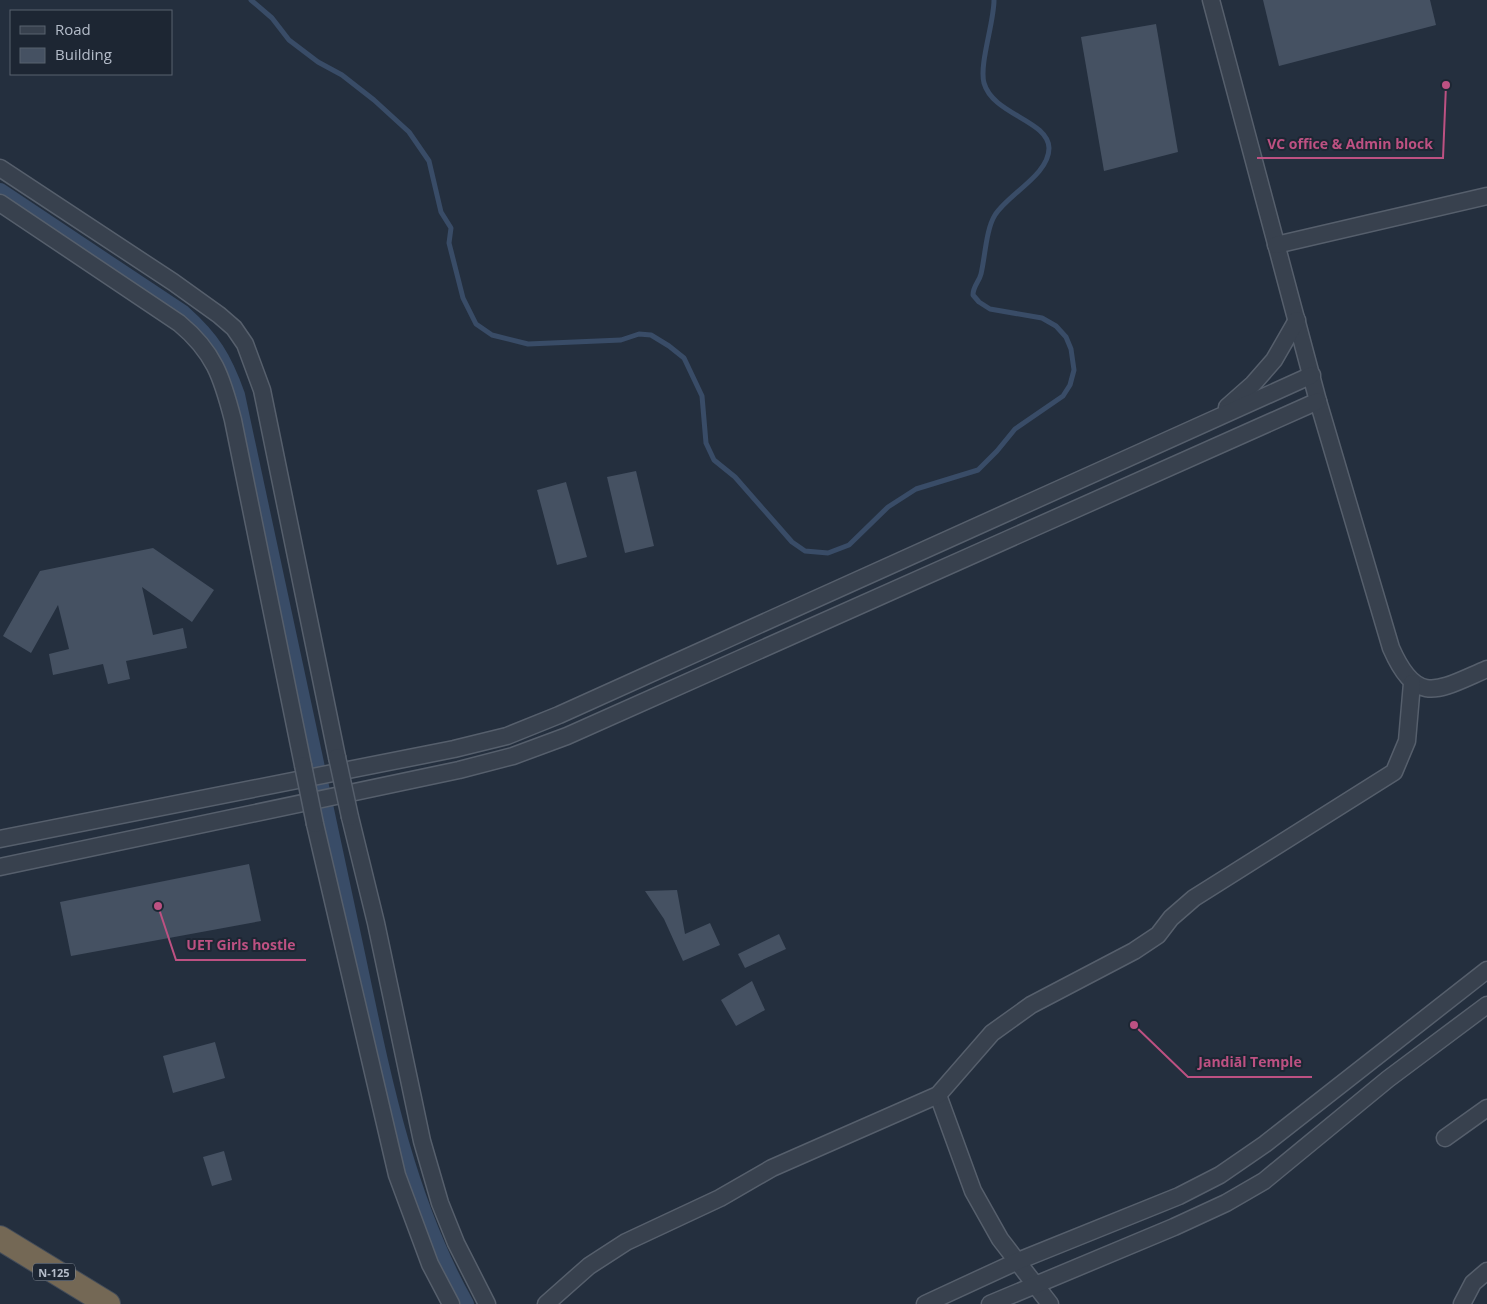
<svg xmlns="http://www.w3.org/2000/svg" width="1487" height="1304" font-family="'Open Sans',sans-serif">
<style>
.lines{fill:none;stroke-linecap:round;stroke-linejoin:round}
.stream{stroke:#394c67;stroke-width:5}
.canal{stroke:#394c67;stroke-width:16}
.building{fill:#455162}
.minor-casing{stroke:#565f6c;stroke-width:19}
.highway-casing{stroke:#434c59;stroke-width:26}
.minor{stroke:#38414e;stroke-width:16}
.highway{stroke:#746855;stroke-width:24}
.minor-bridge-casing{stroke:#565f6c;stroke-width:19;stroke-linecap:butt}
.minor-bridge{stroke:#38414e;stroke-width:16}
.labels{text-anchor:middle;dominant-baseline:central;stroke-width:4;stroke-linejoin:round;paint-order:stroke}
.shield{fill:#1d2633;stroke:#878f9c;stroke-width:1}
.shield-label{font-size:11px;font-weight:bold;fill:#b4bcc9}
.leader{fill:none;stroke:#bd5182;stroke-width:2}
.callout-dot{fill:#bd5182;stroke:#1d2633;stroke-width:2}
.callout-label{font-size:14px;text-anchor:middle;font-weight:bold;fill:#bd5182;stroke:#1d2633;stroke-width:4;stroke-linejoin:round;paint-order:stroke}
</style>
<rect width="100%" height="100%" fill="#242f3e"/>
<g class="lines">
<!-- stream -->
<path class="stream" d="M251,0l21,18 17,22 29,22 24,13 32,25 35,32 20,29 12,51 10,16 -2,15 14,55 13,26 16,11 36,9 93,-4 18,-6 12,1 18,11 15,12 18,38 4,47 8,17 21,17 57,65 13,9 23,2 21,-8 39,-38 28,-18 62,-19 19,-19 18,-22 48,-33 7,-11 4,-15 -3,-21 -5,-12 -10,-11 -14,-8 -52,-9 -11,-7 -6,-7c0,-9 6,-13 8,-21 4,-16 5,-45 14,-59 13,-21 54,-40 54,-67 -1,-28 -56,-33 -65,-65 -5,-19 10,-60 10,-83"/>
<!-- canal -->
<path class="canal" d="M0,191l183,122c29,26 41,45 54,82 39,177 75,354 114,531 28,129 50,262 115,378"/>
</g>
<!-- building -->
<g class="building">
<polygon points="1263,0 1430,0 1436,25 1279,66"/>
<polygon points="1156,24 1178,152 1104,171 1081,37"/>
<polygon points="636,471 654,546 625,553 607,477"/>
<polygon points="566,482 587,557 557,565 537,490"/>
<polygon points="153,548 214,590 192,622 142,587 153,635 183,628 187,648 126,661 130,679 108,684 103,664 53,675 49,654 69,649 58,605 31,653 3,636 40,571"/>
<polygon points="249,864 261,921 71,956 60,902"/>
<polygon points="677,890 685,934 710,923 720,945 683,961 664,919 645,891"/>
<polygon points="779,934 786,949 745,968 738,954"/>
<polygon points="752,981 765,1010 736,1026 721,1000"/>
<polygon points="215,1042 225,1078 173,1093 163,1056"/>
<polygon points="224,1151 232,1180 212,1186 203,1157"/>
</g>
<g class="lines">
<defs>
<g id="minor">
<path d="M1211,0l107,401 73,247c26,59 47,42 96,21"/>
<polyline points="0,168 173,282 219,315 234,328 245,344 262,390 337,757"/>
<path d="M0,203l179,120c35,29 43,54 54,97l70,345"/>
<polyline points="1276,245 1487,196"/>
<polyline points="1227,407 1253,384 1274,360 1297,320"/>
<polyline points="350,817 376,923 422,1141 440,1203 456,1243 487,1304"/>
<polyline points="315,824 397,1175 430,1264 451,1304"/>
<polyline points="0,839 454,749 507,736 559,715 1312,375"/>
<polyline points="0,867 459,770 513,756 567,736 1318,401"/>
<polyline points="938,1095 973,1191 1000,1239 1050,1304"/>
<polyline points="1445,1138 1487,1108"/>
<polyline points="546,1304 589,1266 626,1242 720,1198 772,1168 938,1095 992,1033 1031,1005 1134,951 1158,935 1171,918 1194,898 1394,772 1407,741 1412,683"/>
<polyline points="925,1304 1018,1261 1179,1196 1220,1175 1265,1144 1487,970"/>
<polyline points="990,1304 1174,1227 1226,1203 1264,1181 1388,1079 1487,1005"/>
<polyline points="1462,1304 1473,1283 1487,1271"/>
</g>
<polyline id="highway" points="0,1238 108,1304"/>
</defs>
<!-- minor casing -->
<use href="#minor" class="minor-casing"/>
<!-- highway casing -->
<use href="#highway" class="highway-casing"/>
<!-- minor -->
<use href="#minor" class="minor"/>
<!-- highway -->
<use href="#highway" class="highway"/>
<defs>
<g id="minor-bridge">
<polyline points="337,757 350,817"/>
<polyline points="303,765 315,824"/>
</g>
</defs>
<!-- minor-bridge casing -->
<use href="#minor-bridge" class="minor-bridge-casing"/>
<!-- minor-bridge -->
<use href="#minor-bridge" class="minor-bridge"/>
</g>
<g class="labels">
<!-- shield labels -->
<rect class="shield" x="33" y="1263.5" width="42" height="17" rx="4"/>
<g class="shield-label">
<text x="54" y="1272">N-125</text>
</g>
</g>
<!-- callouts -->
<path class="leader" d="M1446 85L1443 158H1257M158 906L176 960H306M1134 1025L1188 1077H1312"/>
<g class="callout-dot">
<circle cx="1446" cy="85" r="5"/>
<circle cx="158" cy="906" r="5"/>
<circle cx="1134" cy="1025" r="5"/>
</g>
<g class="callout-label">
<text x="1350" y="149">VC office &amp; Admin block</text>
<text x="241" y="950">UET Girls hostle</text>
<text x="1250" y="1067">Jandiāl Temple</text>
</g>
<!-- legend -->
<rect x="10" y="10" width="162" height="65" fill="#1d2633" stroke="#59626f"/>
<rect x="20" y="26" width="25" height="8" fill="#38414e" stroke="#59626f"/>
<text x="55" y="35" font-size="15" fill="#b4bcc9">Road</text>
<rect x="20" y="48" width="25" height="15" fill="#455162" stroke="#59626f"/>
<text x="55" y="60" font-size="15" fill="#b4bcc9">Building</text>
</svg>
